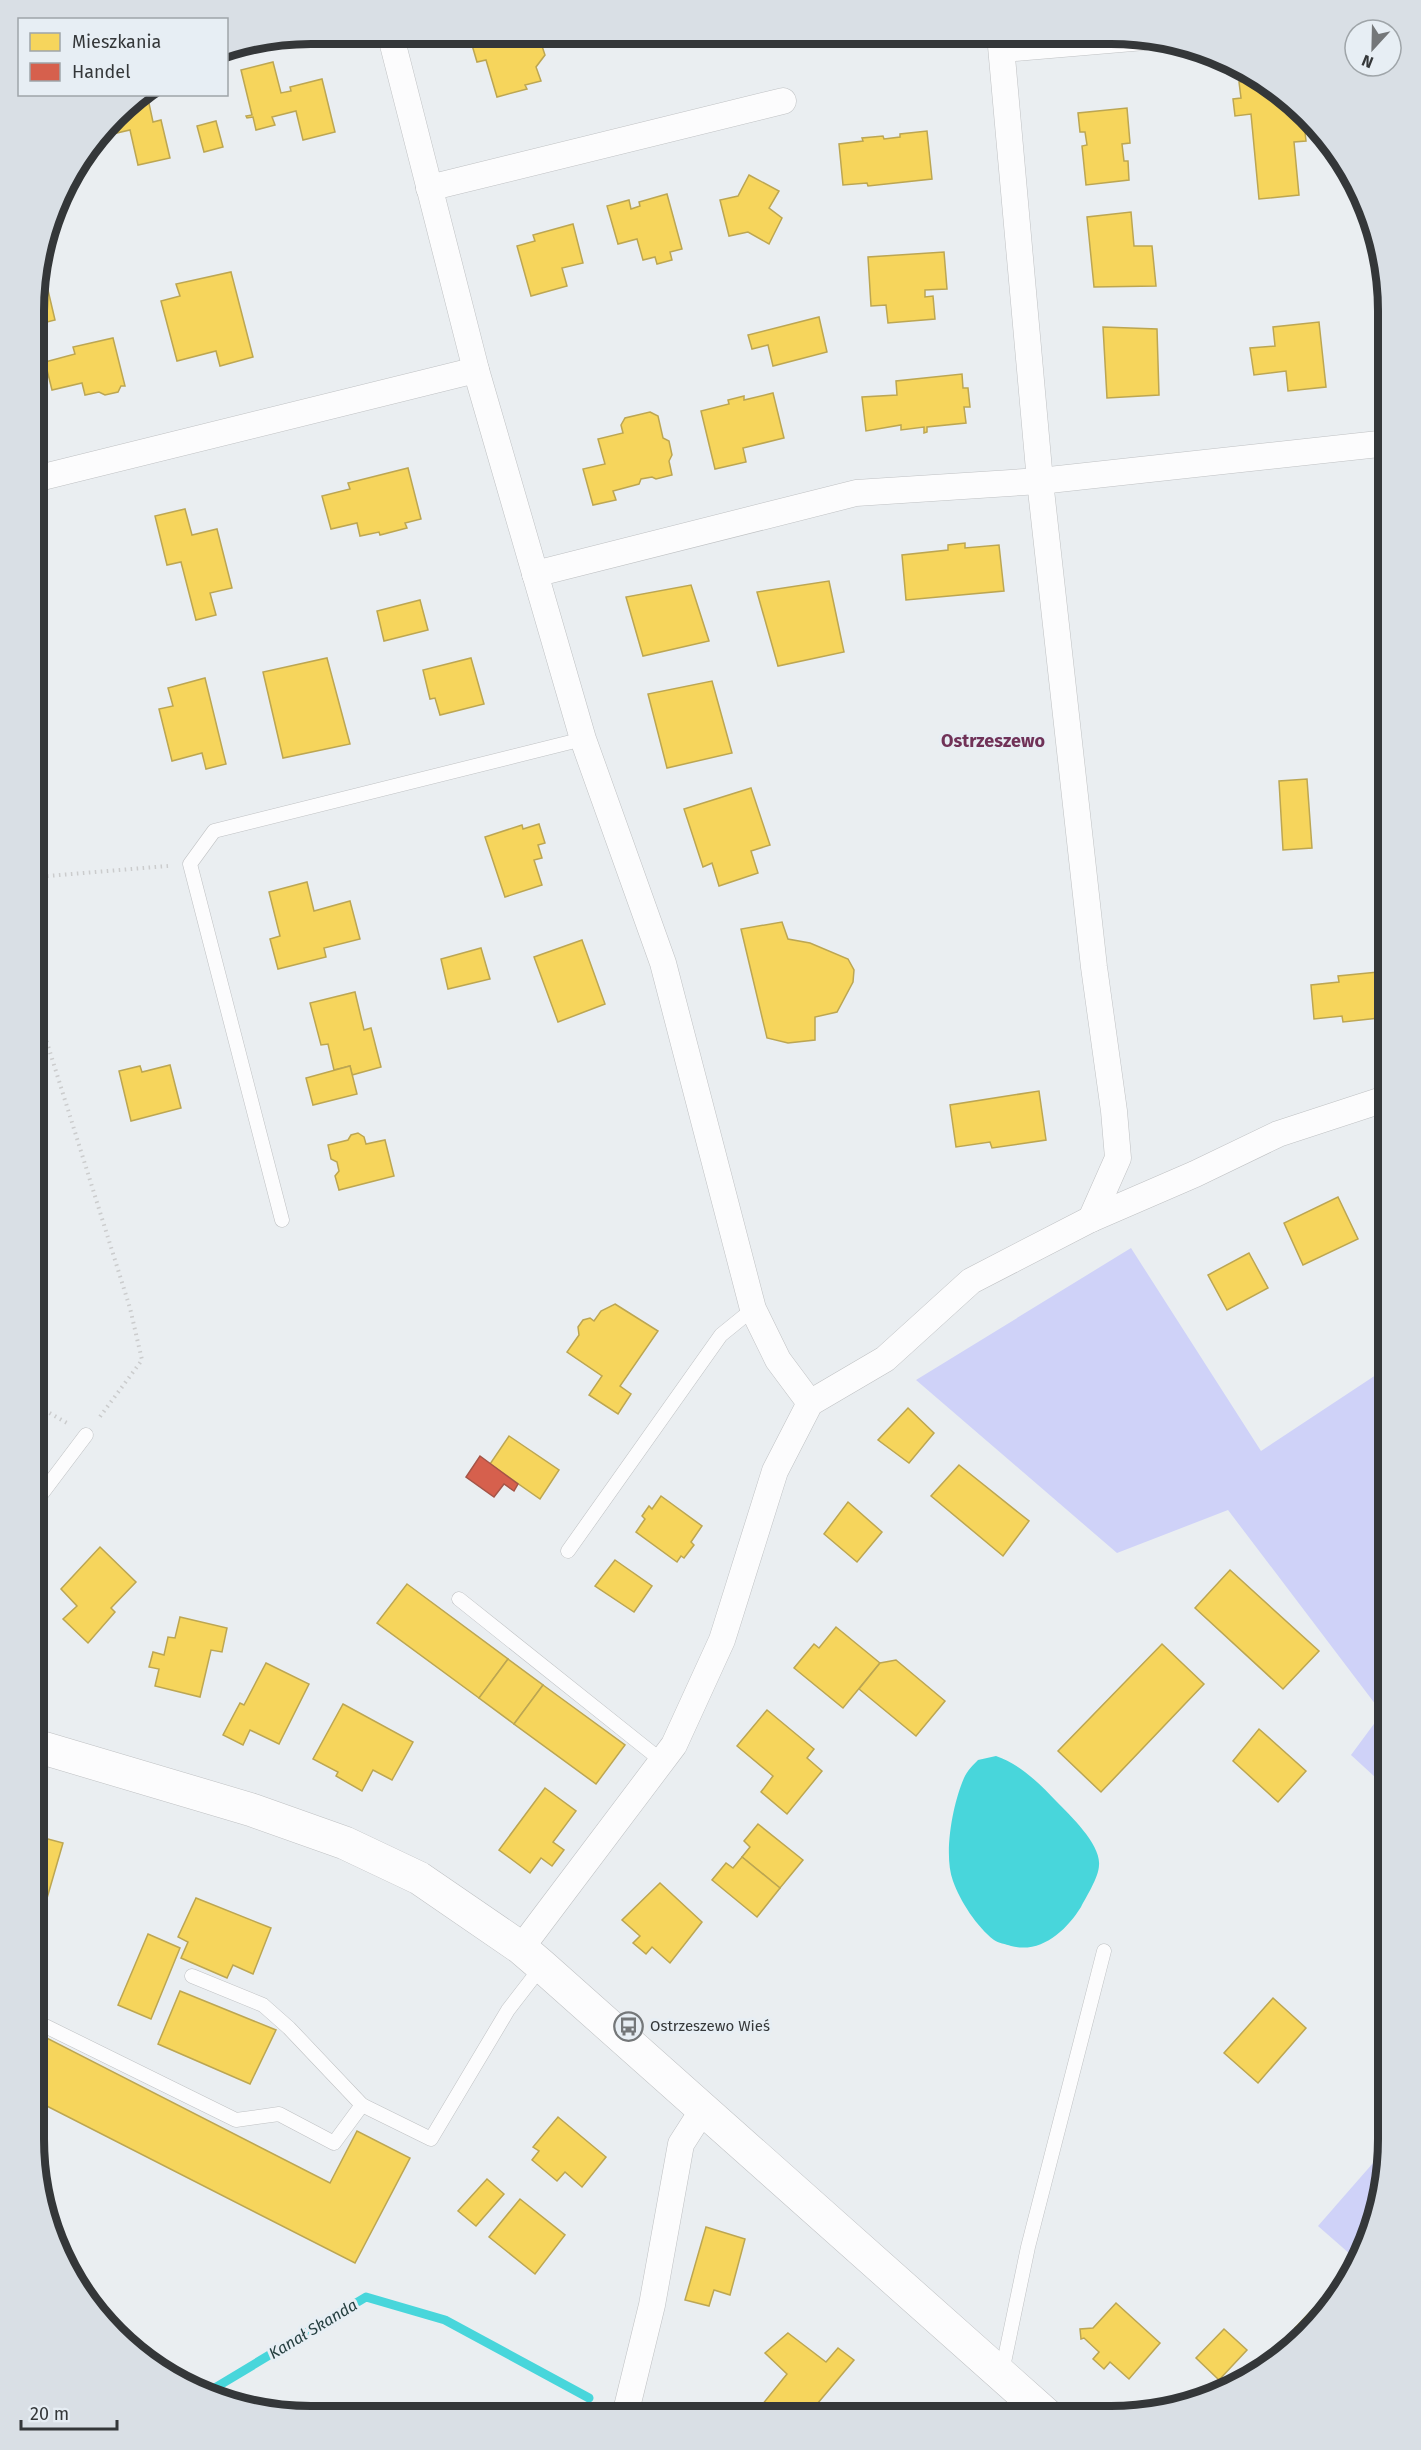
<svg xmlns="http://www.w3.org/2000/svg" width="1421" height="2450" font-family="'Fira Sans',sans-serif">
<style>
.green{fill:#cfd2f8}
.water{fill:#48d6db}
.homes{fill:#f6d55c;stroke:#bca652;stroke-width:1.5}
.shops{fill:#d6604d;stroke:#a55447;stroke-width:1.5}
.lines{fill:none;stroke-linecap:round;stroke-linejoin:round}
.stream{stroke:#48d6db;stroke-width:9}
.service-casing{stroke:#bfc1c3;stroke-width:15}
.minor-casing{stroke:#bfc1c3;stroke-width:27}
.tertiary-casing{stroke:#bfc1c3;stroke-width:34}
.path{stroke:#cbcccd;stroke-width:4;stroke-dasharray:1.5 4.5;stroke-linecap:butt}
.service{stroke:#fcfcfd;stroke-width:14}
.minor{stroke:#fcfcfd;stroke-width:26}
.tertiary{stroke:#fcfcfd;stroke-width:33}
.labels{text-anchor:middle;dominant-baseline:central;stroke-width:6;stroke-linejoin:round;paint-order:stroke}
.poi-label{font-size:15px;fill:#343739;stroke:#e7eef4;text-anchor:start}
.water-label{font-size:16px;font-style:italic;fill:#253f40;stroke:#e7eef4}
.quarter-label{font-size:18px;font-weight:bold;fill:#703258;stroke:#e7eef4}
.rim{fill:none;stroke:#343739;stroke-width:8}
</style>
<rect width="100%" height="100%" fill="#eaeef1"/>
<!-- green -->
<g class="green">
<polygon points="1131,1248 1261,1451 1388,1367 1388,1789 1351,1755 1382,1713 1228,1510 1117,1553 916,1380"/>
<polygon points="1387,2147 1387,2158 1367,2245 1358,2261 1318,2226"/>
</g>
<!-- water -->
<path class="water" d="M996,1756c24,8 44,28 61,46 14,14 44,43 42,63 0,12 -13,32 -18,42 -15,24 -40,47 -70,39 -5,-2 -13,-3 -17,-6 -17,-13 -34,-39 -41,-59 -10,-27 0,-78 11,-103 3,-7 9,-13 14,-18z"/>
<!-- homes -->
<g class="homes">
<polygon points="463,33 538,34 545,55 536,67 541,81 525,85 527,89 497,97 486,60 477,62 472,45 467,47"/>
<polygon points="273,62 281,93 291,91 290,87 322,79 335,132 303,140 296,111 272,117 275,125 256,130 253,117 247,118 246,116 252,115 241,70"/>
<polygon points="1262,80 1272,86 1273,102 1289,100 1303,114 1306,141 1294,142 1299,195 1259,199 1251,114 1235,116 1233,99 1241,98 1239,82"/>
<polygon points="139,94 147,94 153,122 161,120 170,158 138,165 130,130 108,135 106,129 127,102"/>
<polygon points="1127,108 1130,143 1122,144 1124,161 1128,161 1129,180 1086,185 1082,146 1087,145 1085,132 1080,132 1078,113"/>
<polygon points="216,121 223,147 204,152 197,126"/>
<polygon points="927,131 932,179 868,186 867,183 843,185 839,144 863,141 862,138 883,136 884,139 900,137 900,134"/>
<polygon points="749,175 779,191 769,208 782,218 769,244 748,232 729,236 720,200 738,196"/>
<polygon points="667,194 682,249 670,252 672,260 657,264 655,257 643,260 637,239 618,244 607,206 629,200 631,209 640,206 639,202"/>
<polygon points="1131,212 1134,246 1152,246 1156,286 1094,287 1087,217"/>
<polygon points="573,224 583,263 562,268 567,286 531,296 517,246 535,241 533,235"/>
<polygon points="944,252 947,289 925,290 925,297 933,296 935,319 888,323 886,305 871,306 868,257"/>
<polygon points="43,269 55,320 35,325 35,274 36,271"/>
<polygon points="231,272 253,357 220,366 216,351 177,361 161,301 180,296 176,284"/>
<polygon points="819,317 827,352 773,366 768,345 752,349 748,335"/>
<polygon points="1319,322 1326,387 1288,391 1286,371 1254,375 1250,348 1275,346 1273,327"/>
<polygon points="1103,327 1157,329 1159,395 1107,398"/>
<polygon points="113,338 125,386 121,386 118,392 105,395 99,392 85,395 82,383 52,390 45,362 75,354 73,347"/>
<polygon points="962,374 963,388 968,388 970,407 964,407 966,423 927,427 927,432 924,433 924,427 901,430 901,425 866,431 862,397 897,395 896,381"/>
<polygon points="773,393 784,438 743,448 746,462 715,469 701,411 729,404 728,400 744,396 744,400"/>
<polygon points="650,412 658,416 663,438 669,441 672,455 669,461 672,475 656,479 652,477 641,479 639,484 613,491 616,500 593,505 583,469 605,464 598,439 623,433 621,425 625,418"/>
<polygon points="408,468 421,519 405,523 407,528 380,535 379,532 360,536 357,523 331,529 322,496 350,489 348,483"/>
<polygon points="185,509 192,535 217,529 232,588 210,593 216,615 196,620 181,562 167,565 155,516"/>
<polygon points="965,543 965,548 999,545 1004,591 906,600 902,555 948,550 948,545"/>
<polygon points="829,581 844,652 778,666 757,592"/>
<polygon points="691,585 709,641 643,656 626,597"/>
<polygon points="420,600 428,630 384,641 377,611"/>
<polygon points="327,658 350,744 283,758 263,672"/>
<polygon points="471,658 484,704 440,715 435,698 430,699 423,670"/>
<polygon points="205,678 226,764 206,769 202,753 172,761 159,709 173,706 168,688"/>
<polygon points="712,681 732,753 667,768 648,694"/>
<polygon points="1307,779 1312,848 1283,850 1279,781"/>
<polygon points="751,788 770,845 751,851 758,873 719,886 712,863 703,867 684,809"/>
<polygon points="539,824 545,843 538,845 542,858 534,860 542,885 505,897 485,837 522,825 523,829"/>
<polygon points="307,882 314,911 350,901 360,939 324,948 326,957 278,969 270,939 280,936 269,892"/>
<polygon points="782,922 788,939 810,943 848,959 854,970 853,982 837,1012 815,1017 815,1040 788,1043 767,1038 741,929"/>
<polygon points="582,940 605,1004 558,1022 534,957"/>
<polygon points="481,948 490,979 448,989 441,959"/>
<polygon points="1388,971 1388,1017 1343,1022 1342,1016 1314,1019 1311,985 1339,982 1338,976"/>
<polygon points="355,992 364,1030 371,1028 381,1067 352,1075 350,1066 334,1070 328,1044 321,1045 310,1003"/>
<polygon points="170,1065 181,1108 131,1121 119,1071 140,1066 142,1072"/>
<polygon points="350,1066 357,1094 313,1105 306,1078"/>
<polygon points="1039,1091 1046,1140 992,1148 990,1142 956,1147 950,1105"/>
<polygon points="358,1133 364,1137 366,1144 385,1140 394,1176 339,1190 335,1176 339,1171 337,1162 331,1159 328,1145 348,1140 351,1135"/>
<polygon points="1338,1197 1358,1239 1303,1265 1284,1223"/>
<polygon points="1249,1253 1268,1288 1227,1310 1208,1275"/>
<polygon points="615,1304 658,1331 620,1386 631,1394 618,1414 589,1395 602,1376 567,1352 579,1335 578,1327 583,1320 590,1318 594,1321 601,1311"/>
<polygon points="908,1408 934,1433 909,1463 878,1440"/>
<polygon points="509,1436 559,1470 540,1499 490,1464"/>
<polygon points="959,1465 1029,1521 1003,1556 931,1496"/>
<polygon points="661,1496 702,1526 691,1542 694,1545 684,1558 681,1556 677,1562 636,1532 645,1519 642,1516 649,1506 652,1509"/>
<polygon points="848,1502 882,1532 857,1562 824,1534"/>
<polygon points="100,1547 136,1582 111,1608 115,1612 88,1643 63,1619 77,1606 61,1589"/>
<polygon points="615,1560 652,1586 634,1612 595,1586"/>
<polygon points="1230,1570 1319,1651 1283,1689 1195,1608"/>
<polygon points="407,1584 508,1659 479,1698 377,1623"/>
<polygon points="34,1597 40,1599 34,1618"/>
<polygon points="180,1617 227,1628 222,1652 211,1650 200,1697 155,1686 159,1669 149,1667 153,1652 164,1655 168,1637 175,1638"/>
<polygon points="836,1627 880,1663 843,1708 794,1668 814,1644 819,1648"/>
<polygon points="1162,1644 1204,1684 1101,1792 1058,1751"/>
<polygon points="508,1659 543,1685 514,1724 479,1698"/>
<polygon points="896,1660 945,1701 916,1736 859,1689 880,1663"/>
<polygon points="266,1663 309,1684 279,1744 250,1730 243,1745 223,1735 240,1703 244,1705"/>
<polygon points="543,1685 625,1745 596,1784 514,1724"/>
<polygon points="343,1704 413,1742 392,1780 373,1770 362,1791 336,1776 338,1772 313,1759"/>
<polygon points="767,1710 814,1749 807,1758 822,1771 787,1814 761,1792 773,1776 737,1746"/>
<polygon points="1259,1729 1306,1771 1278,1802 1233,1761"/>
<polygon points="545,1788 576,1811 553,1842 564,1850 552,1866 541,1858 530,1873 499,1850"/>
<polygon points="758,1824 803,1860 780,1888 742,1857 750,1847 744,1841"/>
<polygon points="33,1835 63,1843 43,1912 33,1909"/>
<polygon points="742,1857 780,1888 757,1917 712,1880 726,1863 733,1868"/>
<polygon points="660,1883 702,1922 670,1963 652,1947 646,1954 633,1943 640,1936 622,1920"/>
<polygon points="196,1898 271,1928 253,1974 233,1965 227,1978 181,1958 188,1942 178,1937"/>
<polygon points="148,1934 180,1948 151,2019 118,2005"/>
<polygon points="180,1991 276,2030 250,2084 158,2044"/>
<polygon points="1273,1998 1306,2028 1258,2083 1224,2053"/>
<polygon points="33,2031 330,2183 357,2131 410,2158 355,2263 33,2099"/>
<polygon points="558,2117 606,2157 582,2187 565,2172 557,2181 532,2160 539,2151 533,2147"/>
<polygon points="487,2179 504,2194 476,2226 458,2211"/>
<polygon points="520,2199 565,2235 535,2274 489,2237"/>
<polygon points="706,2227 745,2239 730,2295 714,2290 709,2306 685,2300"/>
<polygon points="1331,2290 1338,2296 1331,2308 1304,2335 1295,2328"/>
<polygon points="1116,2303 1160,2343 1129,2379 1110,2362 1104,2369 1093,2359 1099,2352 1084,2338 1081,2339 1080,2329 1093,2328"/>
<polygon points="1224,2329 1247,2350 1219,2380 1196,2358"/>
<polygon points="788,2333 826,2362 838,2348 854,2360 807,2416 753,2416 787,2374 765,2353"/>
</g>
<!-- shops -->
<polygon class="shops" points="480,1456 518,1484 514,1491 504,1484 494,1497 466,1477"/>
<g class="lines">
<!-- stream -->
<polyline class="stream" points="203,2395 366,2297 445,2320 589,2398"/>
<defs>
<g id="service">
<polyline points="1003,55 1168,41"/>
<polyline points="282,1220 190,864 214,831 583,739"/>
<polyline points="34,1504 86,1435"/>
<polyline points="568,1551 721,1335 753,1309"/>
<polyline points="459,1599 662,1761"/>
<polyline points="192,1976 263,2005 289,2028 362,2105 431,2139 508,2010 542,1966"/>
<polyline points="33,2020 236,2120 279,2114 334,2143 362,2105"/>
<polyline points="1002,2372 1028,2247 1104,1951"/>
</g>
<g id="minor">
<polyline points="390,33 476,370 583,739 663,963 753,1309 778,1360 810,1403"/>
<polyline points="1000,35 1040,481 1094,967 1114,1111 1118,1158 1091,1219"/>
<polyline points="429,188 783,101"/>
<polyline points="35,479 476,370"/>
<polyline points="535,574 856,493 1040,481 1388,443"/>
<polyline points="521,1948 674,1745 722,1640 775,1471 810,1403 885,1359 971,1281 1091,1219 1195,1174 1278,1134 1388,1098"/>
<polyline points="621,2416 627,2407 652,2305 681,2144 704,2108"/>
</g>
<polyline id="tertiary" points="33,1745 252,1810 345,1843 419,1878 521,1948 542,1966 1049,2417"/>
</defs>
<!-- service casing -->
<use href="#service" class="service-casing"/>
<!-- minor casing -->
<use href="#minor" class="minor-casing"/>
<!-- tertiary casing -->
<use href="#tertiary" class="tertiary-casing"/>
<!-- path -->
<g class="path">
<polyline points="35,877 168,866"/>
<polyline points="34,1001 130,1308 142,1360 99,1418"/>
<polyline points="34,1404 67,1423"/>
</g>
<!-- service -->
<use href="#service" class="service"/>
<!-- minor -->
<use href="#minor" class="minor"/>
<!-- tertiary -->
<use href="#tertiary" class="tertiary"/>
</g>
<!-- icons -->
<defs>
<symbol id="bus-ring" viewBox="-11 -11 22 22"><circle r="9.5" fill="#e7eef4" stroke="#747779" stroke-width="1.5"/><path d="M-5-6H5V4H4V6H2V4H-2V6H-4V4H-5ZM-3.5-4V0h7V-4ZM-3.5 1.2v1.5H-2V1.2ZM2 1.2v1.5H3.5V1.2Z" fill="#747779"/></symbol>
</defs>
<g fill-rule="evenodd">
<use href="#bus-ring" x="612" y="2010" width="33" height="33"/>
</g>
<g class="labels">
<!-- poi labels -->
<g class="poi-label">
<text x="650" y="2026">Ostrzeszewo Wieś</text>
</g>
<!-- water labels -->
<g class="water-label">
<text transform="translate(313 2329) rotate(-31)">Kanał Skanda</text>
</g>
<!-- quarter labels -->
<g class="quarter-label">
<text x="993" y="741">Ostrzeszewo</text>
</g>
</g>
<!-- crop -->
<path d="M0 0H1421V2450H0ZM311 44H1111A267 267 0 0 1 1378 311V2139A267 267 0 0 1 1111 2406H311A267 267 0 0 1 44 2139V311A267 267 0 0 1 311 44Z" fill="#d9dfe5" fill-rule="evenodd"/>
<path class="rim" d="M311 44H1111A267 267 0 0 1 1378 311V2139A267 267 0 0 1 1111 2406H311A267 267 0 0 1 44 2139V311A267 267 0 0 1 311 44Z"/>
<!-- legend -->
<rect x="18" y="18" width="210" height="78" fill="#e7eef4" stroke="#9fa5a9" stroke-width="1.5"/>
<rect x="30" y="33" width="30" height="18" fill="#f6d55c" stroke="#9fa5a9" stroke-width="1.5"/>
<text x="72" y="48" font-size="18" fill="#343739">Mieszkania</text>
<rect x="30" y="63" width="30" height="18" fill="#d6604d" stroke="#9fa5a9" stroke-width="1.5"/>
<text x="72" y="78" font-size="18" fill="#343739">Handel</text>
<!-- north arrow -->
<g transform="translate(1373 48) rotate(202)"><circle r="28" fill="#e7eef4" stroke="#9fa5a9" stroke-width="1.5"/>
<path d="M0-4.5L10 22L0 15L-10 22Z" fill="#747779"/>
<text y="-9" font-size="16" font-weight="bold" text-anchor="middle" fill="#343739">N</text>
</g>
<!-- scale -->
<path d="M21 2420v9h96v-9" fill="none" stroke="#343739" stroke-width="3"/>
<text x="30" y="2420" font-size="18" fill="#343739" stroke="#e7eef4" stroke-width="4.5" paint-order="stroke">20 m</text>
</svg>
